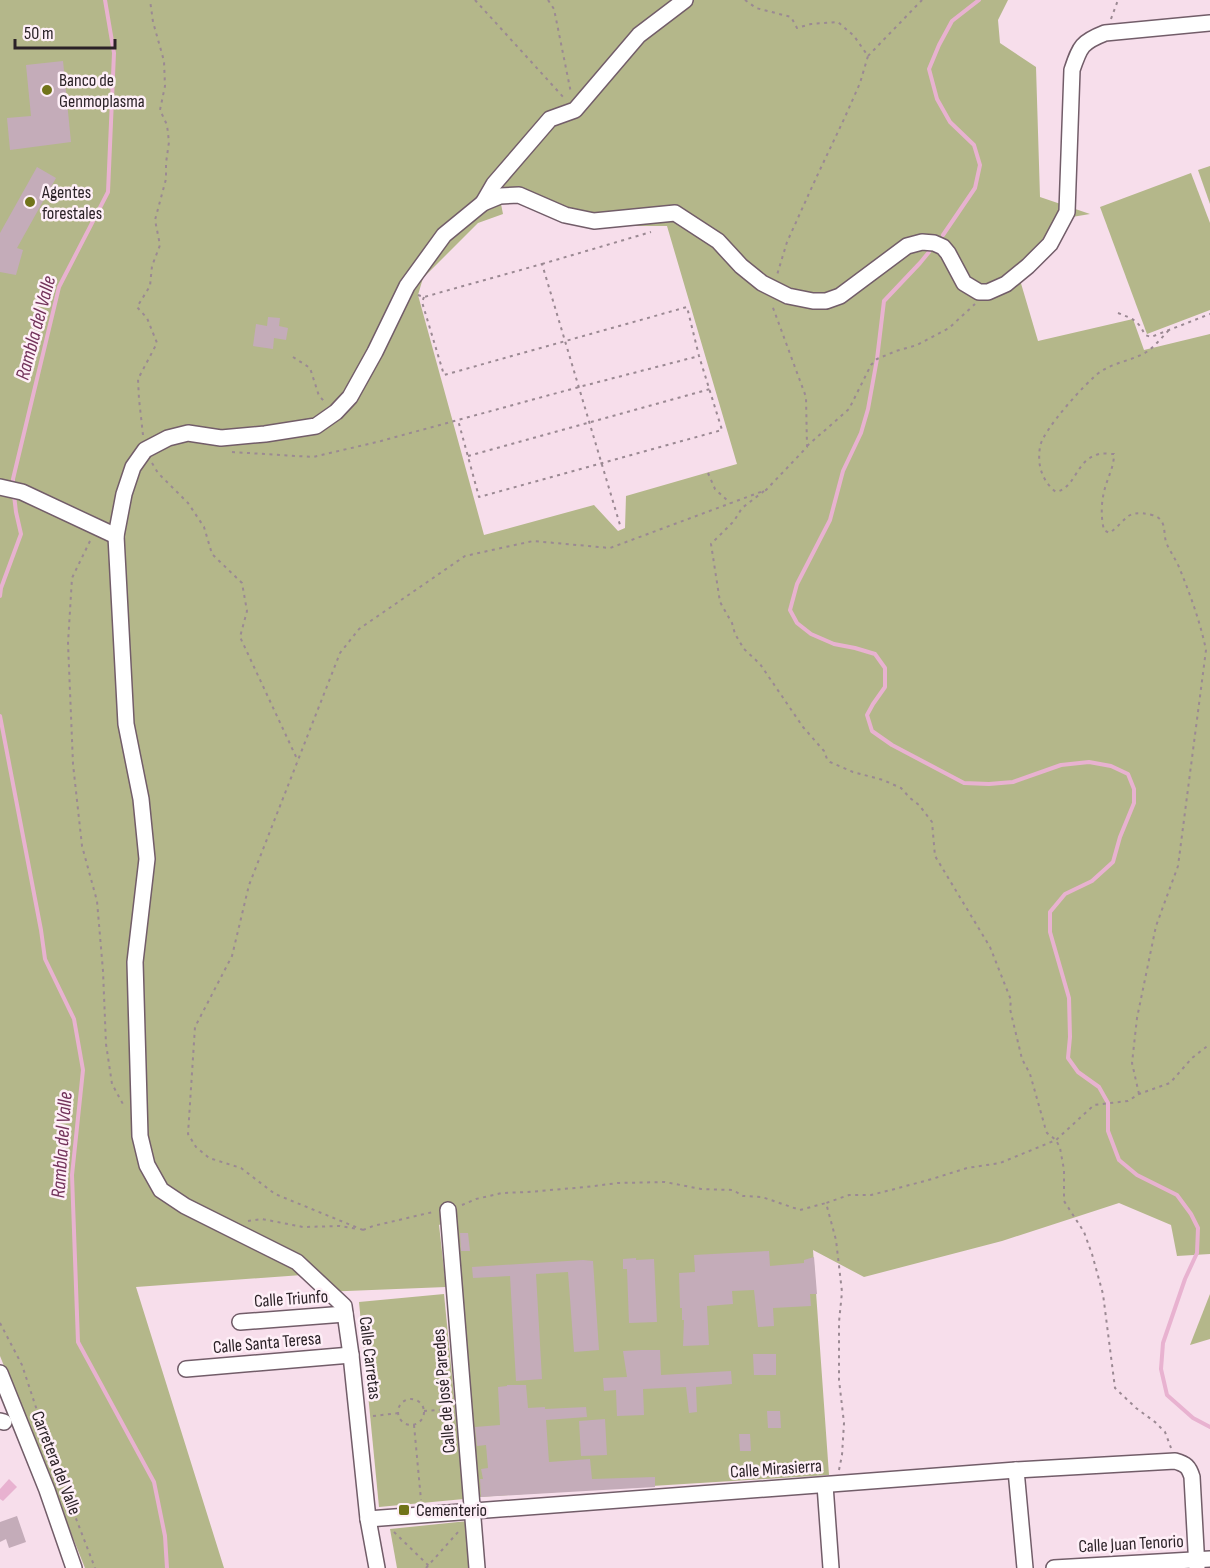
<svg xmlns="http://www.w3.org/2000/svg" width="1210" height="1568" font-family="'Sofia Sans Condensed',sans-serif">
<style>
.green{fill:#b4b78a;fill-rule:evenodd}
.water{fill:#e8b2d0}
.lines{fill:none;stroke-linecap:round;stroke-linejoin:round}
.stream{stroke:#e8b2d0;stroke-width:4}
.building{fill:#c4acb9}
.street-casing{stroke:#725d69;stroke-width:18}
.path{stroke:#9b8993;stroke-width:2;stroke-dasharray:3 4.5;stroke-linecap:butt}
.street{stroke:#fff;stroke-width:15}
.poi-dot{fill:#71741a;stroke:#feeff7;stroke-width:2}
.labels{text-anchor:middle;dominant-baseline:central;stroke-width:5;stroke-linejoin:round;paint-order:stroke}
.poi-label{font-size:18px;fill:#2b2227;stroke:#feeff7;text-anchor:start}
.street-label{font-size:18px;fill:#2b2227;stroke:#feeff7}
.water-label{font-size:20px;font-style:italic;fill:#73335b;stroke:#feeff7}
</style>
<rect width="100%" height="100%" fill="#f7deeb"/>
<!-- green -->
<g class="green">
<path d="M0,0h1008l-10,20 2,23 36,24 4,130 50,17 -18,3 -52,63 18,61 95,-22 11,31 66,-16v920l-33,2 -6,-31 -52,-22 -117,38 -138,36 -51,-27 16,225 -351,22 -22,-280 -17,8 7,62 -124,5 -20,-17 -166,12 88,281h-139l-85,-212zM513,201l12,1 76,24h66l70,238 -111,32 -1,32 -7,3 -24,-26 -110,30 -66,-240 5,-17 55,-55 25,-9 -2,-10z"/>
<polygon points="1210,166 1210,204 1198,170"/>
<polygon points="1191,173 1210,223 1210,310 1147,334 1100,207"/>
<polygon points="444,1294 464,1499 379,1507 359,1302"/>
<polygon points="1210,1294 1210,1339 1190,1345"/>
<polygon points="468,1521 471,1568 397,1568 390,1529"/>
</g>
<!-- water -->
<polygon class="water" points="9,1479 17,1487 3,1501 0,1499 0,1489"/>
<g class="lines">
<!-- stream -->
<g class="stream">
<polyline points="943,235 975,188 980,165 974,145 950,122 937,99 929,69 939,45 952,21 979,0"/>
<polyline points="929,252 920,263 884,301 877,359 868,409 861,433 843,471 830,520 797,584 790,610 797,623 811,634 834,644 855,648 875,654 885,668 885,687 873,704 867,715 872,731 892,745 964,783 989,784 1013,782 1061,765 1089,762 1111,766 1128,774 1134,789 1134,803 1120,837 1113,862 1092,881 1065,894 1050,912 1050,932 1069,998 1070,1037 1068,1058 1078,1072 1099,1087 1108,1103 1108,1131 1119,1160 1137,1175 1177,1195 1191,1214 1198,1228 1197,1253 1185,1279 1163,1343 1161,1369 1167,1395 1193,1418 1210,1427"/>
<polyline points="13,485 13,479 59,287 108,192 114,53 105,0"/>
<polyline points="0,596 1,588 21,534 16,512 14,495"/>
<polyline points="0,716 41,930 45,959 74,1019 83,1070 72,1175 78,1342 154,1482 165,1536 167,1568"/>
</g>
</g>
<!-- building -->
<g class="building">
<polygon points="63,61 71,142 10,150 7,118 31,116 26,65"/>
<polygon points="37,167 56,178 17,248 23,250 16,275 0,272 0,233"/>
<polygon points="268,317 280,318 279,326 288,328 286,340 274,338 273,349 253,346 256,324 267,326"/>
<polygon points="460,1233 468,1233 470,1251 461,1251"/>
<polygon points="769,1251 770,1266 804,1263 804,1260 814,1257 817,1294 810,1294 811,1306 773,1308 774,1326 758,1327 754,1290 732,1291 733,1304 707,1306 709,1345 683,1346 684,1320 682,1320 682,1308 680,1308 679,1273 695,1272 694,1255"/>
<polygon points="636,1258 636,1260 654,1259 657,1322 629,1323 627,1269 623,1269 623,1259"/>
<polygon points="583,1260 593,1261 599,1350 574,1352 568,1272 536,1274 542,1379 516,1381 510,1276 473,1278 472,1267"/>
<polygon points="641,1350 660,1350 661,1375 731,1371 732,1384 696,1387 697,1412 689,1413 686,1387 643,1389 644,1415 617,1416 616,1390 604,1391 603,1378 627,1377 623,1351"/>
<polygon points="753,1354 776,1354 776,1375 754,1375"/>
<polygon points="507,1385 526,1385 528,1408 545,1407 545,1409 586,1407 587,1417 546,1420 549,1462 590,1459 592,1479 655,1477 655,1487 481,1497 480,1479 483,1479 481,1469 488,1468 486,1445 477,1446 475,1427 500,1425 498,1387 507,1386"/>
<polygon points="767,1411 780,1411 781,1428 768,1428"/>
<polygon points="605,1419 607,1455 581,1456 579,1421"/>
<polygon points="739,1434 750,1434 751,1451 740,1451"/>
<polygon points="17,1516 26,1542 9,1548 6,1539 0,1542 0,1522"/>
</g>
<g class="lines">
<defs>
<g id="street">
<polyline points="483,203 494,184 550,119 575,110 639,35 685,0"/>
<polyline points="0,487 22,492 116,536"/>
<polyline points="448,1210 477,1568"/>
<polyline points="240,1322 345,1314"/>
<polyline points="186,1369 351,1355"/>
<polyline points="0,1373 47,1490 74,1568"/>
<polyline points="0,1421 4,1422"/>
<polyline points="1016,1470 1025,1568"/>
<polyline points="825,1485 831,1568"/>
<path d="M368,1519l648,-49 159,-9c11,3 14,6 17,16l5,91"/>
<path d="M377,1568l-9,-49 -17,-164 -7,-49 -47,-44 -112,-56 -24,-16 -14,-25 -7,-29 -5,-174 12,-103 -6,-60 -15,-75 -10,-188 8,-42 9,-27 12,-17 23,-12 20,-5 33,5 44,-4 51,-8 20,-14 14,-15 25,-45 32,-66 37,-51 39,-32 17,-7 19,-1 46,20 29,6 81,-8 43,28 23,25 21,17 26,13 25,5h13l14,-5 67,-50 15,-4 12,1 9,4 5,6 16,30 15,9h9l18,-8 22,-18 22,-22 17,-32 5,-142c8,-24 10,-28 33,-37l105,-10"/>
<polyline points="1054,1568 1210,1559"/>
</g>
</defs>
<!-- street casing -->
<use href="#street" class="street-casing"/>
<!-- path -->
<g class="path">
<polyline points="475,0 565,99"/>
<polyline points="548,0 554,9 571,93"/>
<polyline points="745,0 756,8 791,17 797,28 811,24 838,22 854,36 868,56 860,83 845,117 817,176 787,242 777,275"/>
<polyline points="1111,19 1118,0"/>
<polyline points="868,56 922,0"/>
<polyline points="542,264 651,232"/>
<polyline points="418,295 424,297 542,264 620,525"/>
<polyline points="424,297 422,302 444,375 687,307 699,356 722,430 479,497 458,420"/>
<path d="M1118,313c15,6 20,7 27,22l6,2 59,-23"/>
<polyline points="293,357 310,368 319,396 325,402"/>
<polyline points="143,435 139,399 138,379 157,343 147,318 137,307 150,286 152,266 160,245 155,220 166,179 166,163 169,142 167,125 160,110 165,86 164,61 153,22 150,0"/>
<polyline points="807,446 849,409 871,365 877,359 896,351 917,345 949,328 975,304"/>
<polyline points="232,452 313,457 381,441 579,387 699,356"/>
<polyline points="468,456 710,389"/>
<polyline points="152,463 158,473 188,503 204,527 212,554 242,583 247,611 240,637 298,761"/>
<polyline points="708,473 715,489 730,503"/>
<polyline points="764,491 742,508 734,521 711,544 720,602 732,623 735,634 744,649 760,664 803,727 824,751 827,759 830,762 853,772 883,780 901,788 910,798 919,805 932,822 935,856 990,947 1011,1000 1010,1009 1022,1059 1030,1074 1045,1127 1047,1133 1056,1140 1060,1148 1064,1170 1064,1201 1084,1232 1092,1254 1103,1294 1115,1388 1136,1408 1155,1422 1165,1432 1171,1448"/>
<polyline points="90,541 72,578 68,643 73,764 82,846 97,901 103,971 106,1044 112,1084 124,1106"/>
<path d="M1139,1094l-7,-31 5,-45 19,-92 22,-60 28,-216c-6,-29 -16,-56 -27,-83 -4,-9 -10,-17 -13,-25 -3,-11 1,-23 -14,-27 -28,-7 -25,7 -43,18l-5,-3c-3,-12 -3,-26 0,-38 3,-14 10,-24 10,-38 -4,0 -10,-1 -15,0 -24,6 -22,33 -43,38 -14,-11 -19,-27 -16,-45 2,-16 46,-65 60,-75 13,-9 29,-11 43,-18 10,-5 19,-17 27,-25"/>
<polyline points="462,1205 476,1199 502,1193 528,1192 586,1187 618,1183 665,1182 701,1189 733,1190 743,1196 762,1197 800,1210 826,1203"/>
<polyline points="248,1221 262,1219 303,1227 340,1226 358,1229"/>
<polyline points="363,1230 275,1194 241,1168 209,1158 196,1147 188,1134 195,1027 232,956 249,885 340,653 359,629 465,556 533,541 610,548 766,490 807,447 806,397 772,305"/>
<polyline points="363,1230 373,1226 433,1212"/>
<polyline points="0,1323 22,1365 52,1456 95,1568"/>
<circle cx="411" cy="1412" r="13"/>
<polyline points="424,1411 451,1409"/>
<polyline points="373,1416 399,1413"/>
<polyline points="414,1425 421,1500"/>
<polyline points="839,1470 842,1455 844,1423 839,1380 839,1322 842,1292 836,1240 826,1203 849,1195 871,1195 891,1190 932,1179 967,1168 1000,1163 1056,1140 1094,1105 1128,1101 1139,1094 1170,1083 1192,1058 1210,1044"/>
<polyline points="394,1532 431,1568"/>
<polyline points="426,1568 459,1531"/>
</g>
<!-- street -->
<use href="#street" class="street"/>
</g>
<!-- markers -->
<g class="poi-dot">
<circle cx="47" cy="90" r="6"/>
<circle cx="30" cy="202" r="6"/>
<rect x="398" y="1504" width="12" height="12" rx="3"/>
</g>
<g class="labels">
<!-- poi labels -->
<g class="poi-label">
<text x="59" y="80">Banco de<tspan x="59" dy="21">Genmoplasma</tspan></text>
<text x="42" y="192">Agentes<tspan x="42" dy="21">forestales</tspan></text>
<text x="416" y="1510">Cementerio</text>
</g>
<!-- street labels -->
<g class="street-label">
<text transform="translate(291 1299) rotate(-4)">Calle Triunfo</text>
<text transform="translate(267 1343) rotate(-5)">Calle Santa Teresa</text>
<text transform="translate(370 1358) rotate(83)">Calle Carretas</text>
<text transform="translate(444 1391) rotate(-95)">Calle de José Paredes</text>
<text transform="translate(56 1463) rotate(69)">Carretera del Valle</text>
<text transform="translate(776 1469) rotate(-4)">Calle Mirasierra</text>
<text transform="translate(1131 1544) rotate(-3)">Calle Juan Tenorio</text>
</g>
<!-- water labels -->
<g class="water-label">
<text transform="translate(36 328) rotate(-75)">Rambla del Valle</text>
<text transform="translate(62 1145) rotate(-86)">Rambla del Valle</text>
</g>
</g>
<!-- scale -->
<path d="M15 39v9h100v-9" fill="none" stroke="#2b2227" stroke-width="3"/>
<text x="24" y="39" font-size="18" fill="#2b2227" stroke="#feeff7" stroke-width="4.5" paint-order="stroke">50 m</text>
</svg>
